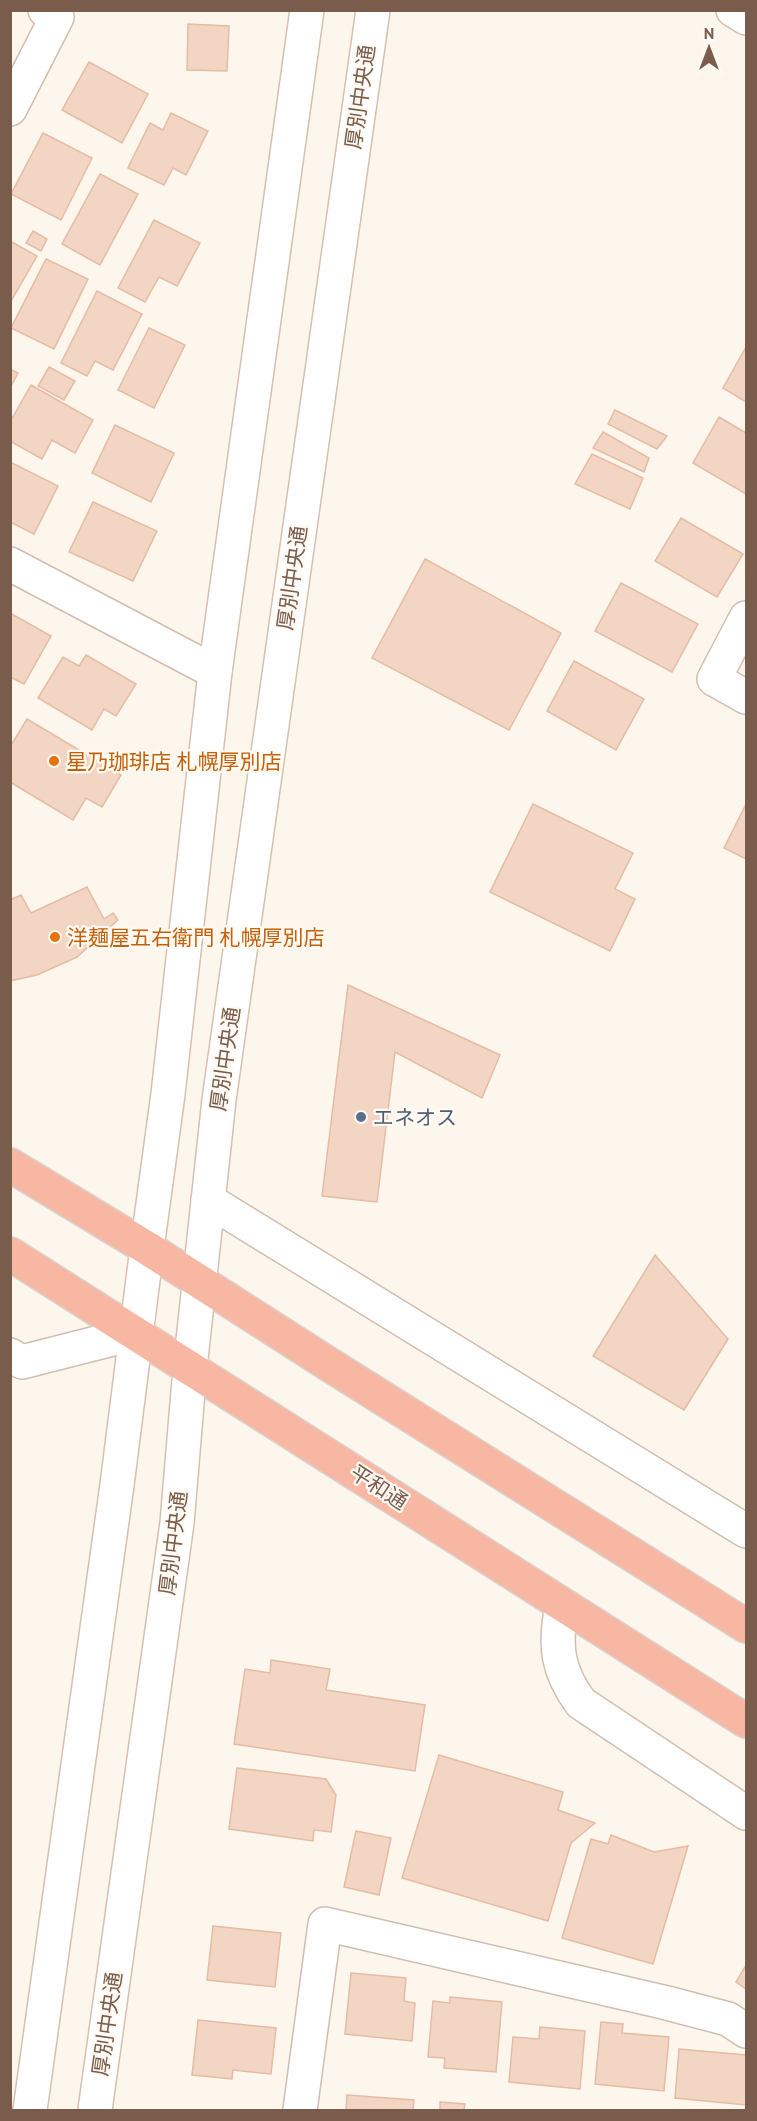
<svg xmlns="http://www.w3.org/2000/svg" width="757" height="2121" font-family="'PT Sans','Noto Sans JP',sans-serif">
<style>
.building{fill:#f3d5c3;stroke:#e6bba3;stroke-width:1.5}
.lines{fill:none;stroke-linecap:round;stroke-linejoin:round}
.street-casing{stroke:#d1beb0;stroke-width:36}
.secondary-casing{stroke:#d6c0b0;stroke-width:36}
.highway-casing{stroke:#dad1cd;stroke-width:36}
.street{stroke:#fff;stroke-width:33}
.secondary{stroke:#fff;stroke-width:33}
.highway{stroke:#f7b7a3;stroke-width:33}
.food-dot{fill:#e8710a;stroke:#fffaf3;stroke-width:2}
.service-dot{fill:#5c6f8a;stroke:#fffaf3;stroke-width:2}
.labels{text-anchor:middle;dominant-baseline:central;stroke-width:4.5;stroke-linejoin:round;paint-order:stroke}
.street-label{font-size:21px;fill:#7a5c4d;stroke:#fffaf3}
.food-label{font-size:21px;fill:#c56008;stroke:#fffaf3;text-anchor:start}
.service-label{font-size:21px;fill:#4e5e75;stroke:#fffaf3;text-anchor:start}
</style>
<rect width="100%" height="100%" fill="#fdf6ec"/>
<!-- building -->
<g class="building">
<polygon points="188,24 229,26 227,71 187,70"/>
<polygon points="89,62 148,94 122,143 62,110"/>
<polygon points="171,113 208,131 186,175 173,168 164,185 128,168 150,123 163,130"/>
<polygon points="43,133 92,158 61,220 11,194"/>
<polygon points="100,174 138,194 100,265 62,244"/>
<polygon points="154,220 200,243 177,286 159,277 145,302 118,288"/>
<polygon points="33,231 47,239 41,251 26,243"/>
<polygon points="10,241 37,256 10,303"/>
<polygon points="46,259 88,279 54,349 11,328"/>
<polygon points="97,291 142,314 113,370 95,361 87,376 61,363"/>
<polygon points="149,328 185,345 154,408 118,390"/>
<polygon points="746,347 746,402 723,388"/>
<polygon points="49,367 75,381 64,400 38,386"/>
<polygon points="10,369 18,373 10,388"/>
<polygon points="31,385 93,420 75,453 52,440 42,459 10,441 10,422"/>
<polygon points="615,410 667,436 657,449 608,424"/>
<polygon points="719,417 746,433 746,494 693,463"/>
<polygon points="115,425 174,453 151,502 92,473"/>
<polygon points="603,432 649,458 644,472 593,448"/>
<polygon points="592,454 643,478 630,509 575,484"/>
<polygon points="10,462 58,486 34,534 10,522"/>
<polygon points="93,502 157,531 133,581 69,552"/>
<polygon points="681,518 743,554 717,597 655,561"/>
<polygon points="425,559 561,633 509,730 372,658"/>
<polygon points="621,583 698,624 672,672 595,631"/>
<polygon points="10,613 51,636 24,684 10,677"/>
<polygon points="86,655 136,684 116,716 104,709 92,730 38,698 63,657 79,666"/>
<polygon points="574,661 644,699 616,750 547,711"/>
<polygon points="27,719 121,775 102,807 86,798 73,820 10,782 10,747"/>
<polygon points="533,804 633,853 615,889 635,899 610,951 490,892"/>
<polygon points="746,804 746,859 724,848"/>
<polygon points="87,887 104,919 113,913 118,920 77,957 37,975 10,981 10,900 21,895 31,913"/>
<polygon points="348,985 500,1055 482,1098 395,1052 377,1202 322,1196"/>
<polygon points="655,1255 728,1339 684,1410 593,1356"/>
<polygon points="271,1660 330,1669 326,1690 425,1705 415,1771 234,1744 245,1669 270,1673"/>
<polygon points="439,1755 563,1792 558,1810 595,1823 571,1843 548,1921 402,1878"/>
<polygon points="237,1768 326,1779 336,1795 331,1832 314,1830 313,1841 229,1829"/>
<polygon points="356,1831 391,1838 379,1895 344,1887"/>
<polygon points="611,1835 654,1852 688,1846 653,1964 562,1938 591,1839 608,1844"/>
<polygon points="213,1926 281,1933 275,1987 207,1980"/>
<polygon points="746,1965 746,1989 736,1982"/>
<polygon points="351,1973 406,1978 404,2001 415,2003 412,2041 345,2034"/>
<polygon points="450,1997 502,2002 496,2072 444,2068 445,2058 428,2057 433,2001 450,2003"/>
<polygon points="198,2020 276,2028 271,2074 233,2070 232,2079 192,2075"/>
<polygon points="601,2022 623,2024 622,2033 669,2037 664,2091 595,2084"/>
<polygon points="540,2027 585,2031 580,2089 509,2082 513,2037 539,2039"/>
<polygon points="679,2049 746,2055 746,2105 675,2098"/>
<polygon points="347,2095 414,2100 413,2110 346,2110"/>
<polygon points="440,2102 465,2104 464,2110 440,2110"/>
</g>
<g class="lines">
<defs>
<g id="street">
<polyline points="733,10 746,18"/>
<polyline points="10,109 57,17 45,10"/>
<polyline points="10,564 215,672"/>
<polyline points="746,618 714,679 746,697"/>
<polyline points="208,1200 746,1531"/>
<polyline points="10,1355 22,1362 136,1333"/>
<path d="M562,1606c-8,39 -5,65 19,97l165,110"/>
<polyline points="300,2110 325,1924 663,2002 728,2019 746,2031"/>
</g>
<g id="secondary">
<polyline points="30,2110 117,1485 147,1248 168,1094 215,672 307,10"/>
<polyline points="95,2110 177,1523 190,1368 219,1100 373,10"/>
</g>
<g id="highway">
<polyline points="10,1165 147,1248 330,1365 746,1626"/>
<polyline points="10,1254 746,1721"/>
</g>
</defs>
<!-- street casing -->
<use href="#street" class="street-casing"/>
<!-- secondary casing -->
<use href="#secondary" class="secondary-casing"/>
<!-- highway casing -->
<use href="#highway" class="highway-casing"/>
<!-- street -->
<use href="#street" class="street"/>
<!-- secondary -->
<use href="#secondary" class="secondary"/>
<!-- highway -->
<use href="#highway" class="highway"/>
</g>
<!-- markers -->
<g class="food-dot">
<circle cx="54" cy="761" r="6"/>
<circle cx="55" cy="937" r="6"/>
</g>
<circle class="service-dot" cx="361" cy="1117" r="6"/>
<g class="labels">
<!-- street labels -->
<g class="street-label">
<text transform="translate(360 97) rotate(-82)">厚別中央通</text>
<text transform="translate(292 578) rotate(-82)">厚別中央通</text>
<text transform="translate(225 1059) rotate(-82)">厚別中央通</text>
<text transform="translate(379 1487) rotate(33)">平和通</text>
<text transform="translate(173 1543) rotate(-83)">厚別中央通</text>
<text transform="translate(107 2024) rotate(-82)">厚別中央通</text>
</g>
<!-- food labels -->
<g class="food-label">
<text x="66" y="761">星乃珈琲店 札幌厚別店</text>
<text x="67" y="937">洋麺屋五右衛門 札幌厚別店</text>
</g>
<!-- service labels -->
<g class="service-label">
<text x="373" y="1117">エネオス</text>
</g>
</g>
<!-- border -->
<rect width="757" height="2121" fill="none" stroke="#7a5c4d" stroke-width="24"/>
<!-- north arrow -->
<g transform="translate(709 48)" stroke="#fffaf3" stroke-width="4.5" paint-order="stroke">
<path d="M0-4.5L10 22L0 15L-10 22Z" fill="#7a5c4d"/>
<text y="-9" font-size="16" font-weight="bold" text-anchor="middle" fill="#7a5c4d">N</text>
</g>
</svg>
